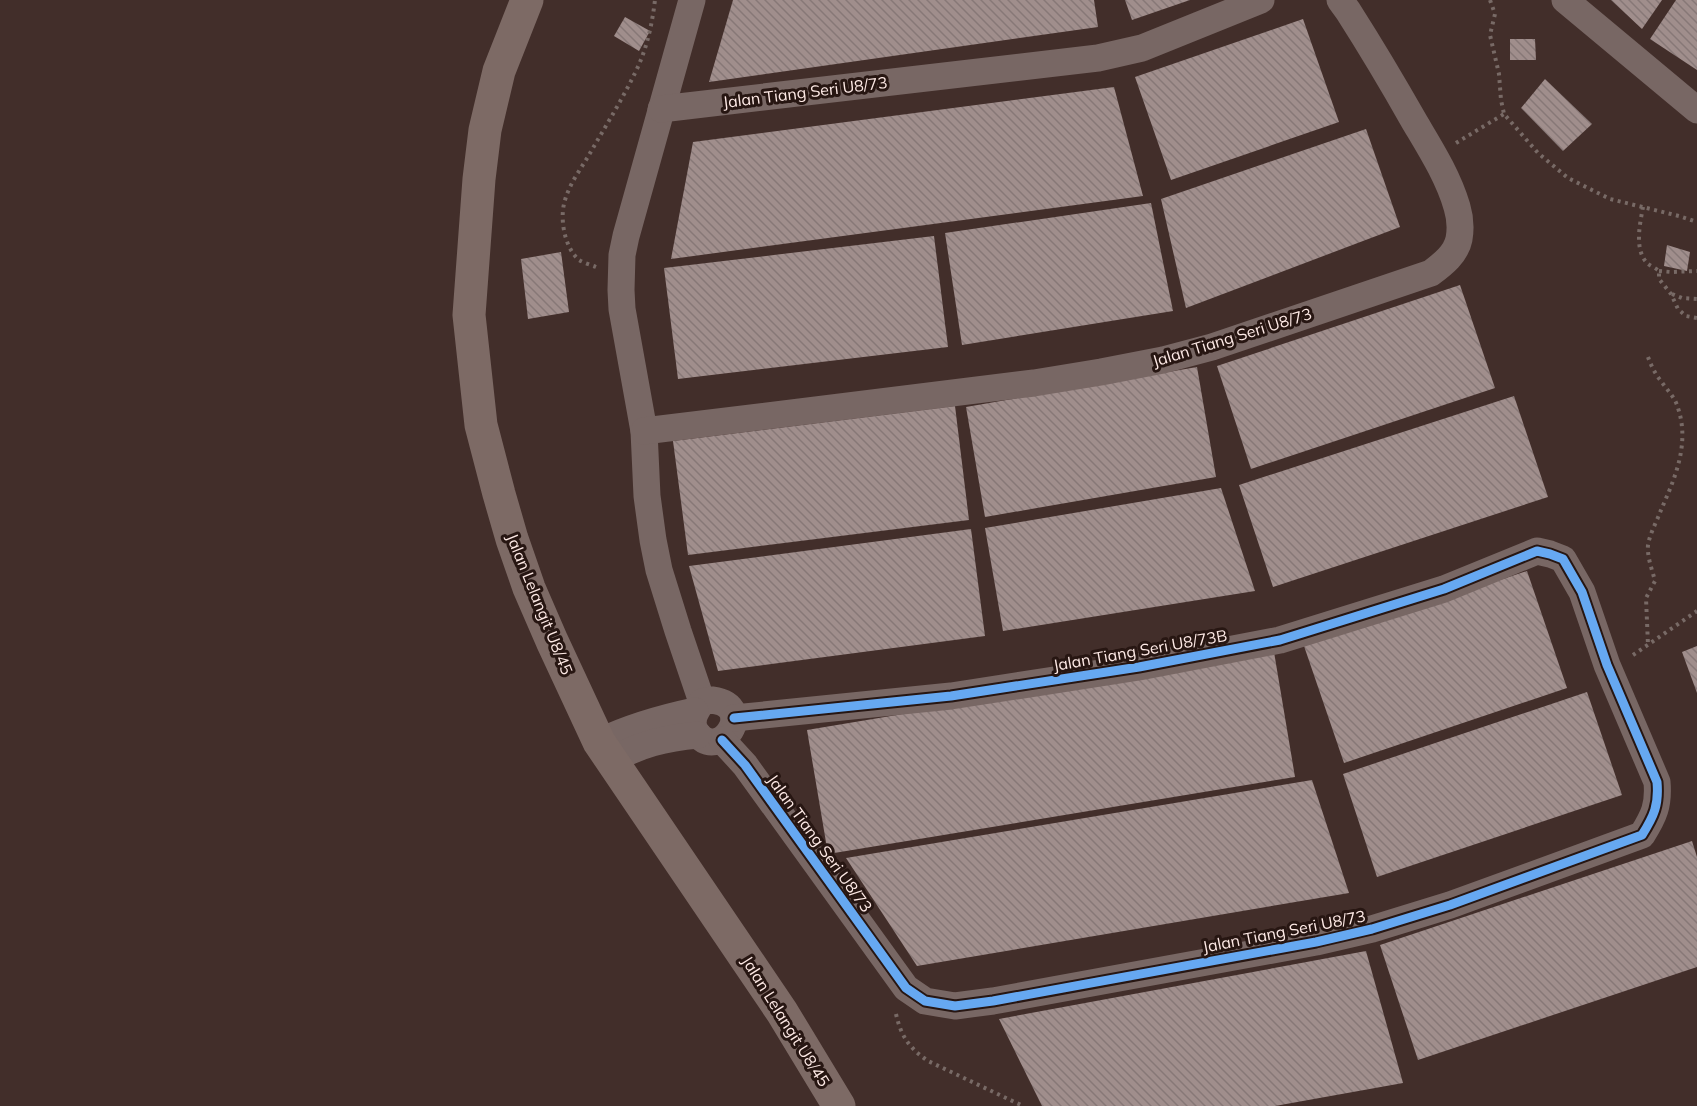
<svg xmlns="http://www.w3.org/2000/svg" width="1697" height="1106" font-family="Mulish,sans-serif">
<style>
.building{fill:url(#building-back-hatch)}
.lines{fill:none;stroke-linecap:round;stroke-linejoin:round}
.path{stroke:#786a66;stroke-width:4;stroke-dasharray:3 4.5;stroke-linecap:butt}
.street{stroke:#786764;stroke-width:27}
.secondary{stroke:#7d6a65;stroke-width:33}
.cycleway-casing{stroke:#271612;stroke-width:13}
.cycleway{stroke:#66a8f1;stroke-width:9}
.labels{text-anchor:middle;dominant-baseline:central;stroke-width:6;stroke-linejoin:round;paint-order:stroke}
.street-label{font-size:16px;fill:#feeae6;stroke:#271612}
</style>
<defs>
<pattern id="building-back-hatch" width="6" height="6" patternUnits="userSpaceOnUse" patternTransform="scale(1.5)"><rect width="6" height="6" fill="#a08e8c"/><path d="M-1 5l2 2M0 0l6 6M5-1l2 2" fill="none" stroke="#877877"/></pattern>
</defs>
<rect width="100%" height="100%" fill="#422e2a"/>
<!-- building -->
<g class="building">
<polygon points="733,0 1094,0 1098,27 709,82"/>
<polygon points="1125,0 1190,0 1132,20"/>
<polygon points="1611,0 1662,0 1642,29"/>
<polygon points="1676,0 1697,0 1697,70 1650,39"/>
<polygon points="625,17 650,31 639,51 614,36"/>
<polygon points="1303,19 1339,122 1171,180 1135,77"/>
<polygon points="1510,39 1535,39 1536,60 1510,60"/>
<polygon points="1545,79 1592,124 1563,151 1521,108"/>
<polygon points="1114,87 1143,196 671,259 693,142"/>
<polygon points="1366,129 1400,227 1186,308 1161,199"/>
<polygon points="1151,203 1173,311 962,345 945,233"/>
<polygon points="934,236 948,347 678,379 664,268"/>
<polygon points="1667,245 1690,252 1687,271 1664,266"/>
<polygon points="561,252 569,312 528,319 521,259"/>
<polygon points="1460,285 1495,388 1251,469 1217,366"/>
<polygon points="1197,367 1216,477 985,517 966,407"/>
<polygon points="1514,396 1548,497 1273,587 1239,485"/>
<polygon points="955,406 969,520 688,555 673,441"/>
<polygon points="1221,488 1255,591 1003,631 985,528"/>
<polygon points="971,529 985,636 718,671 689,566"/>
<polygon points="1527,571 1567,688 1344,763 1304,646"/>
<polygon points="1697,646 1697,693 1682,652"/>
<polygon points="1274,652 1295,777 828,854 807,730"/>
<polygon points="1587,692 1622,795 1377,877 1343,774"/>
<polygon points="1312,780 1349,893 917,966 846,858"/>
<polygon points="1692,841 1697,857 1697,967 1418,1060 1380,945"/>
<polygon points="1366,951 1403,1083 1275,1106 1042,1106 999,1019"/>
</g>
<g class="lines">
<!-- path -->
<g class="path">
<polyline points="1490,0 1495,14 1490,35 1499,74 1501,100 1504,114 1538,153 1568,178 1610,199 1679,216 1697,222"/>
<polyline points="1456,143 1504,114"/>
<path d="M1643,207c-3,17 -9,42 4,56 3,3 9,5 12,8v8l12,15 7,15 8,7 11,2"/>
<path d="M596,267c-5,-2 -12,-4 -17,-7 -14,-12 -19,-39 -15,-56 4,-18 16,-34 25,-49 16,-28 33,-55 47,-84 11,-23 16,-46 19,-71"/>
<polyline points="1659,271 1671,272 1697,271"/>
<polyline points="1672,294 1682,298 1697,299"/>
<path d="M1648,357c3,8 7,17 13,24 6,9 14,16 17,27 12,36 -3,70 -17,102 -4,11 -11,23 -13,35 -1,12 4,24 7,36l-9,17 2,47"/>
<polyline points="1633,655 1697,611"/>
<path d="M896,1014c5,22 13,34 32,47l95,45"/>
</g>
<!-- street -->
<g class="street">
<polyline points="692,0 626,236 622,255 621,290 622,309 644,431 647,496 653,540 659,570 678,631 702,702"/>
<polyline points="1565,0 1697,110"/>
<polyline points="661,109 1098,58 1142,48 1261,0"/>
<path d="M644,431l390,-48 67,-11 62,-12 49,-13 219,-74c12,-9 25,-19 28,-34 2,-11 1,-22 -2,-32 -9,-31 -27,-59 -43,-86 -21,-37 -43,-74 -66,-110l-8,-11"/>
<path d="M712,700c47,6 7,65 -16,32 -7,-11 0,-21 6,-30z"/>
<path d="M722,740l23,25 161,223 19,13 30,5 38,-5 323,-59 56,-13 78,-24 192,-70c12,-19 17,-30 15,-53l-50,-117 -25,-73 -19,-33 -13,-5 -13,-3 -93,38 -164,51 -141,27 -188,29 -217,22"/>
<path d="M599,742c31,-15 63,-24 96,-31"/>
<path d="M611,761c28,-17 55,-23 87,-26"/>
</g>
<!-- secondary -->
<polyline class="secondary" points="527,0 499,71 485,130 479,179 469,315 481,425 499,494 512,539 529,588 552,641 599,742 782,1012 839,1106"/>
<defs>
<path id="cycleway" d="M722,740l23,25 161,223 19,13 30,5 38,-5 323,-59 56,-13 78,-24 192,-70c12,-19 17,-30 15,-53l-50,-117 -25,-73 -19,-33 -13,-5 -13,-3 -93,38 -164,51 -141,27 -188,29 -217,22"/>
</defs>
<!-- cycleway casing -->
<use href="#cycleway" class="cycleway-casing"/>
<!-- cycleway -->
<use href="#cycleway" class="cycleway"/>
</g>
<g class="labels">
<!-- street labels -->
<g class="street-label">
<text transform="translate(805 92) rotate(-7)">Jalan Tiang Seri U8/73</text>
<text transform="translate(1232 337) rotate(-17)">Jalan Tiang Seri U8/73</text>
<text transform="translate(540 604) rotate(68)">Jalan Lelangit U8/45</text>
<text transform="translate(1140 650) rotate(-10)">Jalan Tiang Seri U8/73B</text>
<text transform="translate(820 843) rotate(54)">Jalan Tiang Seri U8/73</text>
<text transform="translate(1284 931) rotate(-11)">Jalan Tiang Seri U8/73</text>
<text transform="translate(786 1021) rotate(58)">Jalan Lelangit U8/45</text>
</g>
</g>
</svg>
